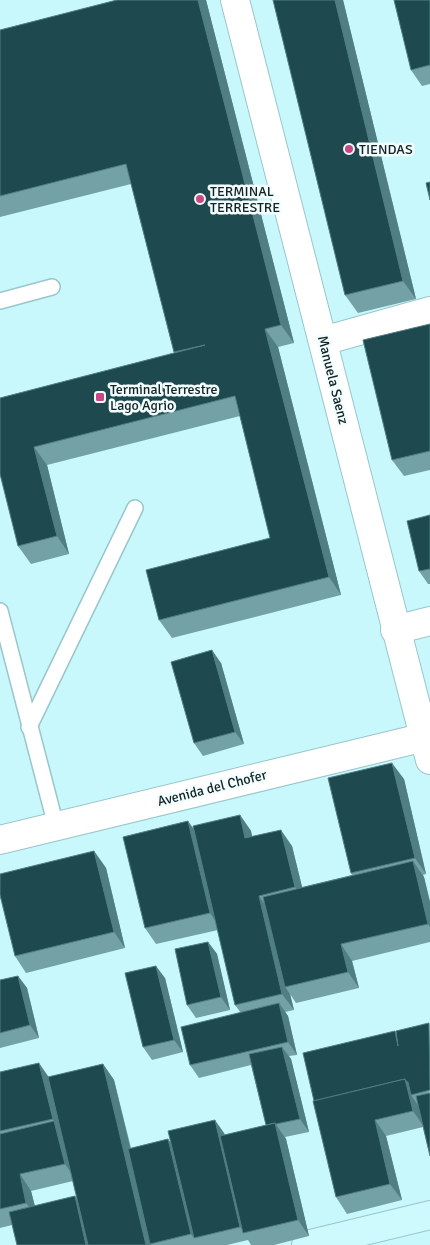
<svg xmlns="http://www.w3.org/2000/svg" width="430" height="1245" font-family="Signika,sans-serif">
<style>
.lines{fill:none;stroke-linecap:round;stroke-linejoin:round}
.lane-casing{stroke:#98c6cb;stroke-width:18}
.street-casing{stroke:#98c6cb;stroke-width:30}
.secondary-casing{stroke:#98c6cb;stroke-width:30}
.lane{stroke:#fff;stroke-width:15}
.street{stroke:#fff;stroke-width:28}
.secondary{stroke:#cef9fd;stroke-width:28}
.wall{fill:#73a1a6;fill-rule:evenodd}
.shaded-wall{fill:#517e83}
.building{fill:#1e4a4f;stroke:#517e83}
.poi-dot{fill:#cb4687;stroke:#f3fdfe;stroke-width:2}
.labels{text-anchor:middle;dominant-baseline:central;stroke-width:5;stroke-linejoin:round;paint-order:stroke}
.poi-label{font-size:14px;fill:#112325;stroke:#f3fdfe;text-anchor:start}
.street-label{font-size:14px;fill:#112325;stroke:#f3fdfe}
</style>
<rect width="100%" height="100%" fill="#c8f8fc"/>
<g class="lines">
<defs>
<g id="lane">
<polyline points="0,301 52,287"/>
<polyline points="0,611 56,826"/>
<polyline points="29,727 135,508"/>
</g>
<g id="street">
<polyline points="235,0 430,760"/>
<polyline points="323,341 430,311"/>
<polyline points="395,630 430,621"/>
<polyline points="0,840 425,737"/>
</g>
<polyline id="secondary" points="306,1245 430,1215"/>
</defs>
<!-- lane casing -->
<use href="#lane" class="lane-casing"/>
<!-- street casing -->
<use href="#street" class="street-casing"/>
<!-- secondary casing -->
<use href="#secondary" class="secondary-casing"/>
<!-- lane -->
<use href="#lane" class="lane"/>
<!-- street -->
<use href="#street" class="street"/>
<!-- secondary -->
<use href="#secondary" class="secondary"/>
</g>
<!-- wall -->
<g class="wall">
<polygon points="117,0 206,0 294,343 278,347 341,595 172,638 159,620 270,538 240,416 47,465 69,554 31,564 18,546 0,398 174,353 131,184 0,217 0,30"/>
<polygon points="273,0 343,0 416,299 358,313 345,295"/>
<polygon points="430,0 430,84 422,86 411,70"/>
<polygon points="430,324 430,470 404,476 392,460"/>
<polygon points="430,515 430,584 428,584 419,571"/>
<polygon points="221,663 244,744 203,756 194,743"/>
<path d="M404,779l22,95 -3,1 1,2 6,25v40l-78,19 7,27 -63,15 -6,-9 4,16 -9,2 3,4 9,39 -8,1 2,3 18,73 -24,5 1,2 23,97 -35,9h-23l-3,-5 -21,5h-210l-5,-20 -12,3v-156l49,5 54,-13 11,16 17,68 37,-9 3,4 53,-10 1,2 41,-10 -15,-60 -52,13 -9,-13 51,-52 -6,-8 -17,-75 -62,14 -11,-16 49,-99 46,-14 11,16 1,5 40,10 10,41 50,-12 -1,-2zM73,1181l4,18 -42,7 -4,-15z"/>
<polygon points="94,851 106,868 125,948 26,973 15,956"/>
<polygon points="208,942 217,954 230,1010 196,1018 187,1005"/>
<polygon points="18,976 27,988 39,1038 0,1048 0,980"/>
<polygon points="165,978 183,1052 152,1060 143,1047"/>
<polygon points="429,1023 430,1156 423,1127 386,1136 402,1200 347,1214 336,1197 314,1101 395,1031 396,1033"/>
</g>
<!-- shaded-wall -->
<g class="shaded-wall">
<polygon points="198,0 206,0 294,343 281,325"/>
<polygon points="335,0 343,0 416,299 403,281"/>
<polygon points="265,329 278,347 341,595 329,577"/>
<polygon points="34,447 47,465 69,554 57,536"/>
<polygon points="212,650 221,663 244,744 235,732"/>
<polygon points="392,763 404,779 426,874 415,858"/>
<polygon points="240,815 251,831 256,854 245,838"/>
<polygon points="188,821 200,838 221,929 210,913"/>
<polygon points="281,830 292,846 306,903 295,887"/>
<polygon points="94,851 106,868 125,948 114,932"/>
<polygon points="413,861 424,877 430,902 430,927 428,924"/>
<polygon points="259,896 270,912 285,987 290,994 294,1010 282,994"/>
<polygon points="208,942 217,954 230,1010 221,997"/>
<polygon points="341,944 352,961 359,988 348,972"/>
<polygon points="156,966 165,978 183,1052 174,1040"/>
<polygon points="18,976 27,988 39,1038 30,1025"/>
<polygon points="279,1003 288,1016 297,1055 288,1042"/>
<polygon points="282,1047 291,1059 309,1132 300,1119"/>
<polygon points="39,1063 50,1079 76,1180 65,1164 54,1121 53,1119"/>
<polygon points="103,1064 114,1080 153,1243 150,1244 151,1245 146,1245"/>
<polygon points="405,1079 415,1094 411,1095 419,1107 424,1127 413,1111"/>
<polygon points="215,1120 224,1133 248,1232 245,1233 240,1227"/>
<polygon points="375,1120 386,1136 402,1200 390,1184"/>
<polygon points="275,1123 286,1139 309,1236 298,1220"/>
<polygon points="168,1139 177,1152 194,1238 191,1234"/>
<polygon points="20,1174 31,1191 38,1219 26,1203"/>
<polygon points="75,1196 84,1209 92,1245 86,1245"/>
</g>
<!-- building -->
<g class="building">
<polygon points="117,0 198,0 281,325 265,329 329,577 159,620 146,570 270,538 235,396 34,447 57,536 18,546 0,474 0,398 205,345 174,352 126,164 0,196 0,30"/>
<polygon points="273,0 335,0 403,281 345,295"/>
<polygon points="394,0 430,0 430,65 411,70"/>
<polygon points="430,182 430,200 426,183"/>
<polygon points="430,324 430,451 392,460 363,340"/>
<polygon points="430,515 430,569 419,571 407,521"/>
<polygon points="212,650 235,732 194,743 171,662"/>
<polygon points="392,763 415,858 351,873 328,778"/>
<polygon points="240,815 245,838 281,830 295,887 259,896 282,994 235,1005 193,826"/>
<polygon points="188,821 210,913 145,928 123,837"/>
<polygon points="94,851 114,932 15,956 0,895 0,874"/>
<polygon points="413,861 428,924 341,944 348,972 285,987 263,897"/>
<polygon points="208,942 221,997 187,1005 175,949"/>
<polygon points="156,966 174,1040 143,1047 125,973"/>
<polygon points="18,976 30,1025 0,1033 0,980"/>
<polygon points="279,1003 288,1042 190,1065 181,1027"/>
<polygon points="429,1023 430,1090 411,1095 408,1082 407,1082 405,1079 314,1101 303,1053 395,1031 398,1046 396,1031"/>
<polygon points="282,1047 300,1119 276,1124 275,1123 266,1125 249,1054"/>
<polygon points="39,1063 53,1119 0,1131 0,1072"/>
<polygon points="103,1064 146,1245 88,1245 48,1077"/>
<polygon points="405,1079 413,1111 375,1120 390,1184 336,1197 313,1101"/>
<polygon points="430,1093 430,1156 416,1096"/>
<polygon points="215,1120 240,1227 194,1238 168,1131"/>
<polygon points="54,1121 65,1164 20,1174 26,1203 0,1209 0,1134"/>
<polygon points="275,1123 298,1220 243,1233 220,1136"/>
<polygon points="168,1139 191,1234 150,1244 128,1149"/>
<polygon points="75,1196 86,1245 17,1245 9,1212"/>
</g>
<!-- markers -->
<g class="poi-dot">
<circle cx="349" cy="149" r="5"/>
<circle cx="200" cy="199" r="5"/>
<rect x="95" y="392" width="10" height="10" rx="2.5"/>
</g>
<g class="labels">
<!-- poi labels -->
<g class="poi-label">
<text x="359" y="149">TIENDAS</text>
<text x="210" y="191">TERMINAL<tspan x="210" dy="16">TERRESTRE</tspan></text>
<text x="110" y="389">Terminal Terrestre<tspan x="110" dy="16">Lago Agrio</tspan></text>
</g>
<!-- street labels -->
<g class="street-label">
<text transform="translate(333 380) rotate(76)">Manuela Saenz</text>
<text transform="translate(212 788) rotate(-14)">Avenida del Chofer</text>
</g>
</g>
</svg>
